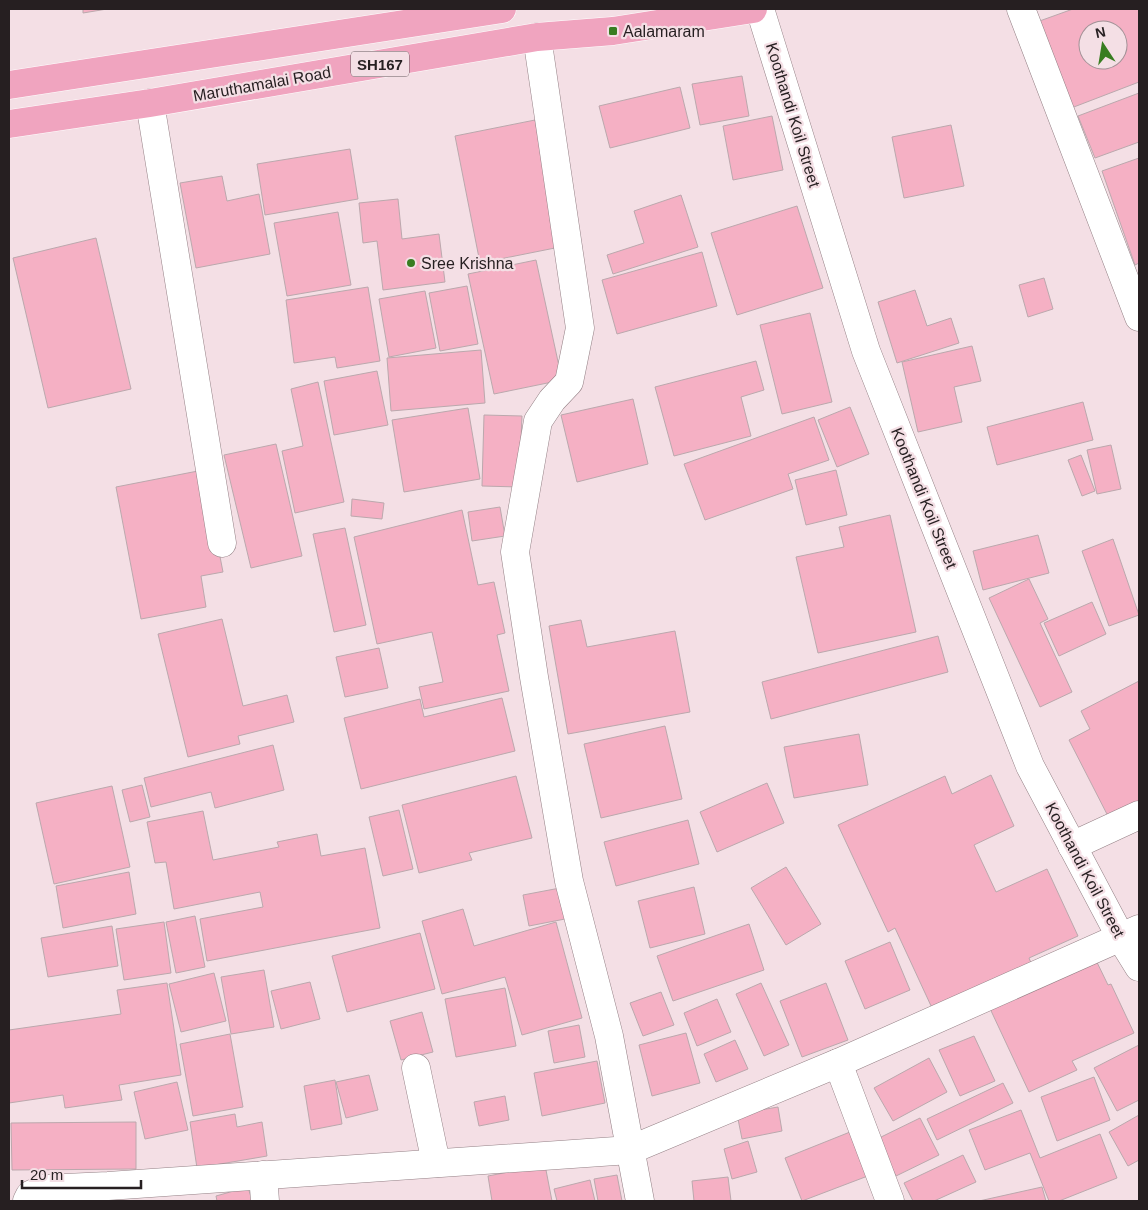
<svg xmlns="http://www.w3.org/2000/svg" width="1148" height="1210" font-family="Helvetica,sans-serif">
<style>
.building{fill:#f5b0c4;stroke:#bba8ad;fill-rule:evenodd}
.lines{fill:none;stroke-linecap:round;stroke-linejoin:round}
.minor-casing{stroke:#948186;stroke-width:29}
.primary-casing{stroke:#fff;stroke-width:29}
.minor{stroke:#fff;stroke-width:28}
.primary{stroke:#f0a4bf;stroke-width:28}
.poi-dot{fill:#387d21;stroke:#f4dfe5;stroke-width:2}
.labels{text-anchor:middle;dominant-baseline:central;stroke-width:4.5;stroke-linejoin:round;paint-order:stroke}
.shield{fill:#f4dfe5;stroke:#64595c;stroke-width:1}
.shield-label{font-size:15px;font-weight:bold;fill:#261f21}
.poi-label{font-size:16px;fill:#261f21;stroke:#f4dfe5;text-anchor:start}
.street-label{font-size:16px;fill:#261f21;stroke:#f4dfe5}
</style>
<rect width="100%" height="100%" fill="#f4dfe5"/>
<!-- building -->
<g class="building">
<polygon points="83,9 107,9 83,13"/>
<path d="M1073,9h66v73l-73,28 -32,-87zM1088,30h30v30h-30z"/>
<polygon points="742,76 749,116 700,125 692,84"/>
<polygon points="680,87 690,128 610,148 599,106"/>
<polygon points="1139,93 1139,142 1095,158 1078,116"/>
<polygon points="772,116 783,170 733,180 723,126"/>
<polygon points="535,120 560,247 480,263 455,136"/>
<polygon points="951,125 964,186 904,198 892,137"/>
<polygon points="350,149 358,199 265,215 257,164"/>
<polygon points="1139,158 1139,263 1135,265 1102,171"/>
<polygon points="222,176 227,201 259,194 270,254 196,268 180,183"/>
<polygon points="681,195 698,247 613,274 607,255 644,243 634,211"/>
<polygon points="398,199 402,239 439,234 445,282 383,290 377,241 363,243 359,203"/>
<polygon points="797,206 823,288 737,315 711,233"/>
<polygon points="338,212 351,285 287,296 274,223"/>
<polygon points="96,238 131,389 48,408 13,258"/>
<polygon points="702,252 717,306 617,334 602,280"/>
<polygon points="536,260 562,380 494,394 468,274"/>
<polygon points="1044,278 1053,309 1028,317 1019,285"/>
<polygon points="467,286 478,344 440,351 429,293"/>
<polygon points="368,287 380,361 337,368 335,357 294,363 286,300"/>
<polygon points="915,290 927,326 951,318 959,343 897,363 878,302"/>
<polygon points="425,291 436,348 389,357 379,299"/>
<polygon points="810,313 832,402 782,414 760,325"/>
<polygon points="972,346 981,381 954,387 962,422 918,432 902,362"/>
<polygon points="481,350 485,403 391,411 387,358"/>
<polygon points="756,361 764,390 741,397 751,436 674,456 655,387"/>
<polygon points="377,371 388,425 334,435 324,381"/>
<polygon points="318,382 344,502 295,513 282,451 303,446 291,389"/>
<polygon points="633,399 648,464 577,482 561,415"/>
<polygon points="1083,402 1093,440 997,465 987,427"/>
<polygon points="850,407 869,454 837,467 818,420"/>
<polygon points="468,408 480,479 404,492 392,420"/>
<polygon points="484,415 522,416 519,487 482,486"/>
<polygon points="814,417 829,460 788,474 793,489 705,520 684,464"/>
<polygon points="276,444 302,556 251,568 224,455"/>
<polygon points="1111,445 1121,489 1097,494 1087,450"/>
<polygon points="1081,455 1095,491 1082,496 1068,460"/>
<polygon points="203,470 223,572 201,576 206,607 141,619 116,487"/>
<polygon points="836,470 847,515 806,525 795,480"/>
<polygon points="352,499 384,503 382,519 351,516"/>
<polygon points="500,507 505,536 472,541 468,512"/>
<polygon points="462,510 478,585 494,582 505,633 497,635 509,691 424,709 419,687 443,682 432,632 377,644 354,537"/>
<polygon points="890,515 916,632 818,653 796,557 844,547 839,527"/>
<polygon points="345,528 366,625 334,632 313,534"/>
<polygon points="1038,535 1049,573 983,590 973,551"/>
<polygon points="1113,539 1139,615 1109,626 1082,551"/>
<polygon points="1029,579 1048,619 1040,623 1072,692 1040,707 989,598"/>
<polygon points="1092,602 1106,634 1059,656 1044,623"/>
<polygon points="222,619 243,706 287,695 294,722 238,736 240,744 188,757 158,634"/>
<polygon points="581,620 587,647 675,631 690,712 568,734 549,626"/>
<polygon points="938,636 948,672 771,719 762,682"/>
<polygon points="379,648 388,688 345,697 336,657"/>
<polygon points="1139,681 1139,805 1110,820 1069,740 1090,729 1081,711"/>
<polygon points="502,698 515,751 361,789 344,718 420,699 424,717"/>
<polygon points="665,726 682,799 601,818 584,744"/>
<polygon points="859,734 868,785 794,798 784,747"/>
<polygon points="273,745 284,790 215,808 211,792 151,807 144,778"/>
<polygon points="991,775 1014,826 974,845 996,892 1047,869 1078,936 1029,958 1031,963 932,1008 895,928 888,932 838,825 945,776 952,794"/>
<polygon points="516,776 532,838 469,853 472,860 419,873 402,805"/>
<polygon points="767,783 784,823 717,852 700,812"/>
<polygon points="142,785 150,817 130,822 122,790"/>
<polygon points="112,786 130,867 54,884 36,803"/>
<polygon points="399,810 413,869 383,876 369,817"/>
<polygon points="203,811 213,860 279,847 277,842 317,834 321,856 365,848 380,928 207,961 200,919 263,907 260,892 174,909 166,862 155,863 147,822"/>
<polygon points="688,820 699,864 616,886 604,842"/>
<polygon points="786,867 821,924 786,945 751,888"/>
<polygon points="129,872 136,914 63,928 56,886"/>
<polygon points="694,887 705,934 650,948 638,901"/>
<polygon points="560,888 565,919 529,926 523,895"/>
<polygon points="463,909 474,946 556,922 582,1018 522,1035 505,977 442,994 422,921"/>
<polygon points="195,916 205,967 176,973 166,922"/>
<polygon points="164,922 171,973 124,980 116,929"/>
<polygon points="749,924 764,970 673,1001 657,956"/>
<polygon points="112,926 118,966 48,977 41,938"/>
<polygon points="420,933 435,989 347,1012 332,956"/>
<polygon points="890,942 910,990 865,1009 845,961"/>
<polygon points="1092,952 1108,985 1111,984 1134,1033 1072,1061 1077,1070 1029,1092 986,1000"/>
<polygon points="264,970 274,1027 231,1034 221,977"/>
<polygon points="214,973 226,1021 181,1032 169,984"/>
<polygon points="310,982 320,1019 281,1029 271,991"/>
<polygon points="167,983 181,1075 119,1085 122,1100 65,1108 63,1095 9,1103 9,1030 121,1014 117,990"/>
<polygon points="761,983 789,1045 764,1056 736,994"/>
<polygon points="826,983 848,1040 802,1057 780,1001"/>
<polygon points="505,988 516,1046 456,1057 445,999"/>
<polygon points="661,992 674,1025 643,1036 630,1003"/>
<polygon points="717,999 731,1032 697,1046 684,1013"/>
<polygon points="422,1012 433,1052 401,1060 390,1021"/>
<polygon points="579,1025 585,1057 554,1063 548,1031"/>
<polygon points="686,1033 700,1083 652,1096 639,1045"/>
<polygon points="230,1034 243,1107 193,1116 180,1044"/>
<polygon points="974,1036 995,1081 960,1096 939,1050"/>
<polygon points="735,1040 748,1069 716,1082 704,1054"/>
<polygon points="1139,1045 1139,1100 1117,1111 1094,1068"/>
<polygon points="929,1058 947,1092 893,1121 874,1088"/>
<polygon points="597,1061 605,1103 542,1116 534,1073"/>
<polygon points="369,1075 378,1110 346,1118 336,1082"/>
<polygon points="1094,1077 1110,1120 1057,1141 1041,1097"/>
<polygon points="335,1080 342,1124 311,1130 304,1086"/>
<polygon points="177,1082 188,1130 145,1139 134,1092"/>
<polygon points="1003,1083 1013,1103 937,1140 927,1119"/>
<polygon points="505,1096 509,1120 479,1126 474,1102"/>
<polygon points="778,1107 782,1131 742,1139 737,1114"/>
<polygon points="1021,1110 1040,1158 1100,1134 1117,1178 1059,1201 1049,1201 1030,1153 985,1170 969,1130"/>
<polygon points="235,1114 237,1127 262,1122 267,1156 197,1168 190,1122"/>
<polygon points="1139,1115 1139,1160 1128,1166 1109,1132"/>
<polygon points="920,1118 939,1155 896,1176 877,1139"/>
<polygon points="136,1122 136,1169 12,1170 11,1123"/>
<polygon points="855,1130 873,1174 802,1201 785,1158"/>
<polygon points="748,1141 757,1172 732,1179 724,1149"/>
<polygon points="963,1155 976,1182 934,1201 913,1201 904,1183"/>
<polygon points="545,1165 552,1201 492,1201 488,1176"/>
<polygon points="617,1175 622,1201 598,1201 594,1179"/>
<polygon points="728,1177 731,1201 694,1201 692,1181"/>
<polygon points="590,1180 595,1201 557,1201 554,1189"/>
<polygon points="248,1187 252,1201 217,1201 216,1196"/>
<polygon points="1042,1187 1046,1201 979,1201"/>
</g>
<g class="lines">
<defs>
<g id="minor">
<polyline points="760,9 866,351 1030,766 1121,938 1139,967"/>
<polyline points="1021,9 1139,317"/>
<polyline points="537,37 580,328 569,382 552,400 538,421 515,552 534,677 569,881 609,1036 640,1201"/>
<polyline points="150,103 222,543"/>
<polyline points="1072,846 1139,815"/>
<polyline points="416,1068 436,1163"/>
<polyline points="263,1175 265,1201"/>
<polyline points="27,1201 30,1195 43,1189 108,1186 630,1150 838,1063"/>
<polyline points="890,1201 838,1063 1139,929"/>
</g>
<g id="primary">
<polyline points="9,85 502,9"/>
<polyline points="9,124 150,103 537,37 613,31 753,9"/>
</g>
</defs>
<!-- minor casing -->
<use href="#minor" class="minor-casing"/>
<!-- primary casing -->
<use href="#primary" class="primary-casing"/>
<!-- minor -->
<use href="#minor" class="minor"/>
<!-- primary -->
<use href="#primary" class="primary"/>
</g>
<!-- markers -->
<g class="poi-dot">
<rect x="608" y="26" width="10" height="10" rx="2.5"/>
<circle cx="411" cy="263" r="5"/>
</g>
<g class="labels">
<!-- shield labels -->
<rect class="shield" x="351" y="51.5" width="58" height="25" rx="4"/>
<g class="shield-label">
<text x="380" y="64">SH167</text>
</g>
<!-- poi labels -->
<g class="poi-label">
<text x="623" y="31">Aalamaram</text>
<text x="421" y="263">Sree Krishna</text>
</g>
<!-- street labels -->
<g class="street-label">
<text transform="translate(262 84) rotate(-10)">Maruthamalai Road</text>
<text transform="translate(793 115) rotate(73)">Koothandi Koil Street</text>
<text transform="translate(924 498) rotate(68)">Koothandi Koil Street</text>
<text transform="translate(1085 870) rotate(62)">Koothandi Koil Street</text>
</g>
</g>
<!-- border -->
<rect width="1148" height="1210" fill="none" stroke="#261f21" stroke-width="20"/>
<!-- north arrow -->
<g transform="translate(1103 45) rotate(348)"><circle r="24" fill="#f4dfe5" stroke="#a29297"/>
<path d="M0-4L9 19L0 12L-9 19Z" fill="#387d21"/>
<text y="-8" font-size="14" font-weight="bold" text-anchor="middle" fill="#261f21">N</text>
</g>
<!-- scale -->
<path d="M22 1180v8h119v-8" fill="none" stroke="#261f21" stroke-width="2.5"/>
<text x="30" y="1180" font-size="15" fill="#261f21" stroke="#f4dfe5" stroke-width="4" paint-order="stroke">20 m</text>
</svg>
